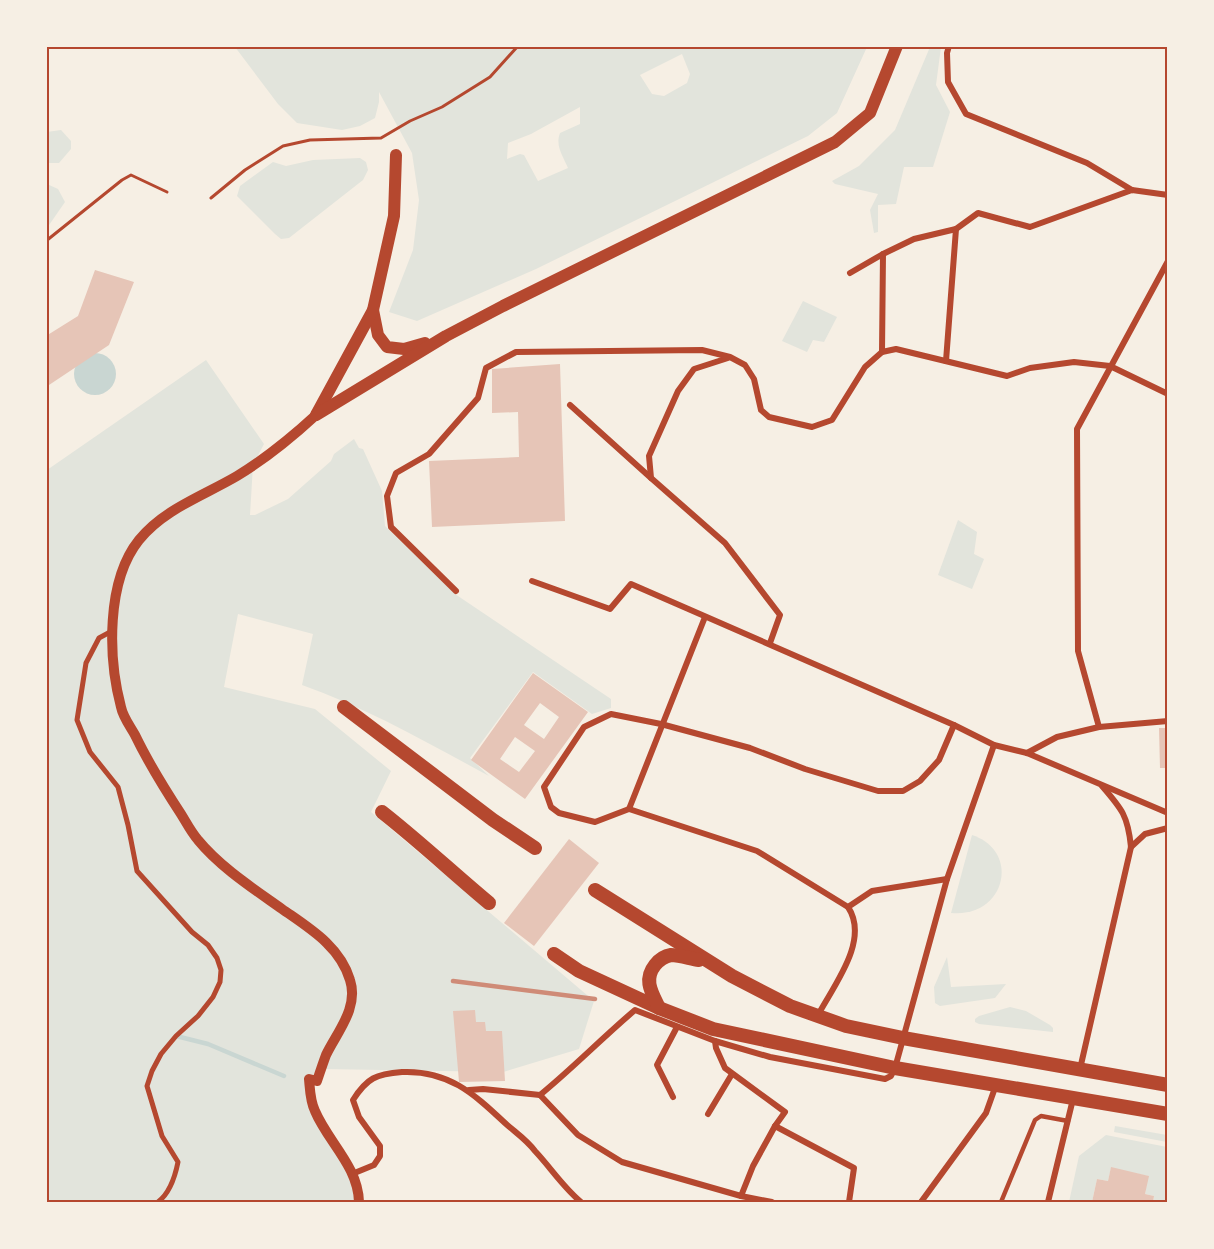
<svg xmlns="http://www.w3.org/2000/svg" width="1214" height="1249" font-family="'Open Sans',sans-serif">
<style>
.green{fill:#e2e4dc;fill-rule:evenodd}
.water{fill:#c9d6d2}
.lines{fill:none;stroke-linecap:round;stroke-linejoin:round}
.stream{stroke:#c9d6d2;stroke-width:4.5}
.building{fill:#e6c5b7;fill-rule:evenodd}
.path{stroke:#b5482f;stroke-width:3}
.service{stroke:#b5482f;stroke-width:4.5}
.pedestrian{stroke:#b5482f;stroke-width:5}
.minor{stroke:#b5482f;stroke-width:6}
.tertiary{stroke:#b5482f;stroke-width:10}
.secondary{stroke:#b5482f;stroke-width:12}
.primary{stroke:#b5482f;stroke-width:14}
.rail{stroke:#cf8b77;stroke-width:4.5}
.neatline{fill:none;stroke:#b5482f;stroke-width:2}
</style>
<rect width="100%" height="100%" fill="#f6efe4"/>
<!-- green -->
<g class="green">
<path d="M359,46l2,3 4,-3 502,1 -30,66 -29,23 -272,133 -119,52 -28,-9 24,-62 6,-50 -7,-47 -33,-61v10l-4,16 -15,8 -18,4 -45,-7 -19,-19 -43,-57zM682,54l8,20 -3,9 -23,13 -12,-2 -12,-19zM580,107v17l-20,9c-5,13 3,23 8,35l-30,13 -14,-26 -4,-1 -13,5 1,-16 23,-9z"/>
<polygon points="930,47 941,47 936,85 950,112 933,167 904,167 896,204 878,205 878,232 874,233 870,210 878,194 835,184 832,181 859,166 895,130"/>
<polygon points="61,130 71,141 71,149 59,163 47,163 47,132"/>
<polygon points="360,158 366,162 368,170 363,180 289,238 281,239 275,234 237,196 240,186 273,162 286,166 313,160"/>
<polygon points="47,184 58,189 65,202 47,228"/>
<polygon points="803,301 837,317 824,342 813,340 807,352 782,341"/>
<path d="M206,360l58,84 -11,21 -3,50h5l33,-16 43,-38 3,-7 20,-15 5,9 4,1 19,42 3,35 70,68 156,105v9l-19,6 -59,-42 -63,86 19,18c-61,-33 -122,-68 -187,-91l11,-51 -75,-20 -14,73 91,22 76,62 -20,41 223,189 -15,48 -76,23 -181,-3 -12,24 39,73 10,36h-312v-732z"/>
<polygon points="958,520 977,532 974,554 984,559 972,589 938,575"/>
<path d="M972,835c49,16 34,83 -21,78z"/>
<polygon points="947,957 951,987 1006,984 995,998 940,1006 935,1003 934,987"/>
<polygon points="1010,1007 1026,1011 1050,1025 1053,1028 1053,1032 979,1024 975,1022 975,1019 979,1016"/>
<polygon points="1115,1126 1167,1135 1167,1142 1114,1132"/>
<polygon points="1106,1135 1167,1147 1167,1202 1153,1202 1154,1196 1145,1194 1148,1176 1111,1168 1108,1181 1097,1179 1092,1202 1069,1202 1079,1156"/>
</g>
<!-- water -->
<circle class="water" cx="95" cy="374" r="21"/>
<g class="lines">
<!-- stream -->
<polyline class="stream" points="176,1036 208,1044 284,1076"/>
</g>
<!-- building -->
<g class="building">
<polygon points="95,270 134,282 109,345 46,387 46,336 78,316"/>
<polygon points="560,364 565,521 432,527 429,461 519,457 518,412 492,413 492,369"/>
<path d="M533,673l55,39 -63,87 -54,-39zM540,703l19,14 -15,22 -20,-14zM515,737l20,14 -16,21 -19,-13z"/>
<polygon points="1159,728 1168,728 1168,768 1160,768"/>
<polygon points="569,839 599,863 534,946 504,923"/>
<polygon points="475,1010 476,1022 485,1022 486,1031 502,1031 505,1081 459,1082 453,1011"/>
<polygon points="1111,1167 1149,1176 1145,1194 1154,1196 1153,1202 1092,1202 1097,1179 1108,1181"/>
</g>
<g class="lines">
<!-- path -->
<g class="path">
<polyline points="211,198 245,170 283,146 310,140 381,138 410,121 442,107 490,77 518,46"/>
<polyline points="46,241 122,180 131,175 167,192"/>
</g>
<!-- service -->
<polyline class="service" points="1001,1202 1035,1120 1041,1116 1068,1121"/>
<!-- pedestrian -->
<path class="pedestrian" d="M112,631l-13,7 -13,25 -9,57 13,32 28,35 10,38 9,46 55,61 16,13 9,13 4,12 -1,12 -7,15 -15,19 -22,20 -15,18 -9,17 -5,15 15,50 16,26c-3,15 -8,31 -20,40"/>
<!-- minor -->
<g class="minor">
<polyline points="949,46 947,53 948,82 966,114 1087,163 1132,190"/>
<polyline points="850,273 883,254 914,239 956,229 978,213 1030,227 1132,190 1168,195"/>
<polyline points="882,352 883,254"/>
<polyline points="728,358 694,369 678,391 649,456 651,478 725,543 780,615 770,643"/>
<polyline points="946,361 956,229"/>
<polyline points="570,405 651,478"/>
<polyline points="532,581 610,609 631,584 954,725 994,745 1027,753 1168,813"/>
<polyline points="456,591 391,527 387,496 396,473 429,454 478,398 486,368 516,352 702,350 730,357 745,365 754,379 761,410 769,417 812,427 832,420 865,367 882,352 896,349 1007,376 1030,368 1074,362 1110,366 1168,394"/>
<polyline points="705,617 629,809 757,851 848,907 872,891 947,879"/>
<polyline points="1099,727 1078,651 1077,429 1168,261"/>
<polyline points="1027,753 1057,737 1099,727 1168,721"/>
<polyline points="629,809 595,822 559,813 551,807 544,787 584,727 611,714 661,724 750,748 805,769 878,791 903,791 920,781 939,760 954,725"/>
<polyline points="1131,847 1145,834 1168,828"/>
<path d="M818,1015c16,-30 52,-75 30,-108"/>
<polyline points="715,1041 716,1048 725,1068 785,1112 775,1126 854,1168 849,1202"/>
<path d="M1080,1069l51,-222c-3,-31 -9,-38 -29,-61"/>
<polyline points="469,1090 483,1089 540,1095 578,1135 622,1162 741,1196 772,1202"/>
<path d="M540,1095c33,-27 62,-57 95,-85l80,31 55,16 115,22 6,-3 4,-8 52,-189 47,-134"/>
<polyline points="673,1097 657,1065 677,1027"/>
<polyline points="708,1114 732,1074"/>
<path d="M352,1174l22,-9 6,-9v-10l-21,-29 -6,-17c14,-22 23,-26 49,-28 46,-2 71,21 103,51 10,9 22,17 30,28 16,17 28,36 46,51"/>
<polyline points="741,1196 753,1166 775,1126"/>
<polyline points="921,1202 986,1113 996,1085"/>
<polyline points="1048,1202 1073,1099"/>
</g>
<!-- tertiary -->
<path class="tertiary" d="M316,415c-25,23 -51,44 -79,61 -34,20 -73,33 -98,64 -33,41 -31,118 -18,167 2,10 9,19 14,28 13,27 29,53 46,79 5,8 10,18 17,26 22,27 56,49 84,69 27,19 58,37 68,71 9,28 -13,52 -24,75 -3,8 -6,17 -9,26l-8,-2c1,10 1,22 6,32 13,31 43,55 44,91"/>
<!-- secondary -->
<g class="secondary">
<polyline points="373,310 378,335 387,347 404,349 425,343"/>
<polyline points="317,413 373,310 394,216 396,155"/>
<polyline points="316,415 446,336 503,306 835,142 870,113 897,46"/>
</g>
<!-- primary -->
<g class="primary">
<polyline points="344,707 493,820 535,848"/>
<path d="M382,812c37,29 71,61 107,91"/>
<polyline points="595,890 732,976 790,1006 846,1026 903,1038 1168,1085"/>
<polyline points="554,954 579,971 659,1008 713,1029 895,1068 1168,1114"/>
<path d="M659,1008c-7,-15 -16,-28 -4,-43 4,-5 10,-9 16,-10 9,0 20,4 28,5"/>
</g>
<!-- rail -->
<polyline class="rail" points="453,981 595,999"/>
</g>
<!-- border -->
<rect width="1214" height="1249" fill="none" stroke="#f6efe4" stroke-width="96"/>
<rect x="48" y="48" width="1118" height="1153" class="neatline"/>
</svg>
